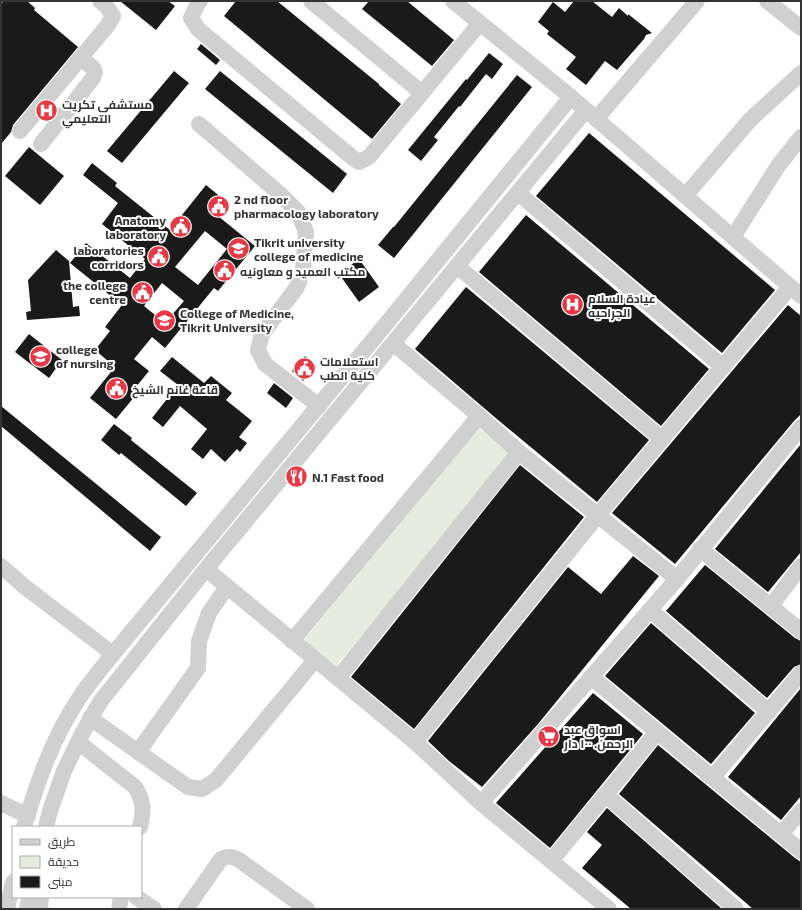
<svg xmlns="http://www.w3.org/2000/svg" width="802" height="910" font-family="'Exo 2',Cairo,sans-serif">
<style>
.green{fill:#e6ecdf}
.building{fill:#1a1a1a;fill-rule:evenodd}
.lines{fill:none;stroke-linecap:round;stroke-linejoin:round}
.minor{stroke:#d0d0d0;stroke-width:16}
.labels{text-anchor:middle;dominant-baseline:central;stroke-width:4;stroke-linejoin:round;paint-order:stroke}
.poi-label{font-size:12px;font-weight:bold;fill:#333;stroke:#fff;text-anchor:start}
</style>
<rect width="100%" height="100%" fill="#fff"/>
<!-- green -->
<polygon class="green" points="479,428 512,454 336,666 304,640"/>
<!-- building -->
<g class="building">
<polygon points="4,1 27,1 35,8 34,10 78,47 13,125 11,132 1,144 1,4"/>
<polygon points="120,1 168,1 175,6 156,30"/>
<polygon points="236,1 277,1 379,84 379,85 401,104 372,139 224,16"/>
<polygon points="369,1 407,1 454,40 432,66 362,9"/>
<polygon points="574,1 592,1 612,17 619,8 628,16 628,14 652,33 646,35 644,39 617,70 605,61 586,85 566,69 576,57 547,34 549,31 538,22 553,2 565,12"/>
<polygon points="201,44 220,60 216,65 197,49"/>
<polygon points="489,53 503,64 492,79 486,74 460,107 459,106 434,137 438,140 421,161 408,150 466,79 467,80"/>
<polygon points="174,71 189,83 122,163 107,151"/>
<polygon points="220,71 347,174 333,193 205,89"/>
<polygon points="517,75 532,87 394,258 378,245 393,227 394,227"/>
<polygon points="589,133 775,290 722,353 536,196"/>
<polygon points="29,147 64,176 40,205 5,176"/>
<path d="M92,163l25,20 -2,3 55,44 36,-45 22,18 -10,13 37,30 -37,45 -4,-3 -49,60 -13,-11 -18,22 15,12 -13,16 4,3 -24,29 -26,-21 25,-31 -20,-17 15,-19 -5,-4 17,-22 -52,-42 16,-20 44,35 15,-19 -43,-35 16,-21 -35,-28zM205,231l22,18 -29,36 -23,-18zM162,283l22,18 -19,22 -21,-17z"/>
<polygon points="526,215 709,369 661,426 479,272"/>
<polygon points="56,250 69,261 73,307 79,306 80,316 27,320 26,312 31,311 28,280"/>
<polygon points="359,259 379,287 359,302 339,274"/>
<polygon points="466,287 649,440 597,502 498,420 415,349"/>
<polygon points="788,305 801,316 801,414 794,421 675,564 612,513"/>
<polygon points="29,334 62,360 49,378 15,352"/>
<polygon points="305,356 316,366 303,381 292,371"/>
<polygon points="172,357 204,383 211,376 232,393 226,400 252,421 239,437 247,443 240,452 237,449 225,462 211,449 203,459 191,449 207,429 180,406 163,427 152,418 178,385 160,371"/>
<polygon points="274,383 293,398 286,408 267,393"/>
<polygon points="1,406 161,537 150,551 1,426"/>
<polygon points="114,424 132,438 131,440 197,493 186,506 121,453 119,455 101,440"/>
<polygon points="801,444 801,552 768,592 715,549"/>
<polygon points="520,465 584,517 414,729 351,677"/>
<polygon points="633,556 659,576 538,724 482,787 449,761 428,741 568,567 601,594"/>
<polygon points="705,565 795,638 801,641 801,664 794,667 767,698 666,611"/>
<polygon points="651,623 755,713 711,764 605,676"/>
<polygon points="801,688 801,796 781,820 728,777"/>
<polygon points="593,693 643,734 550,848 496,803"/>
<polygon points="658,745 795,858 801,862 801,909 753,909 619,794"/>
<polygon points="607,808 722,909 631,909 582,868 602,845 587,832"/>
</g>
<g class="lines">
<!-- minor -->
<g class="minor">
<polyline points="200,1 197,5 191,18 198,29 353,158 359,162 369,157 480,23"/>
<polyline points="311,1 422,93"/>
<polyline points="453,1 571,97 801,296"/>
<polyline points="767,1 801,28"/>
<polyline points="596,119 697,1"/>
<polyline points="199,124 280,194 298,212 306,232 303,270 297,287 262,334 258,350 265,364 319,406"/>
<polyline points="20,131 108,25 113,16 107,7 100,1"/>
<polyline points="41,144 93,78 95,72 93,68 81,58"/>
<polyline points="518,193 723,367"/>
<polyline points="685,196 750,120 801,73"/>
<polyline points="733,237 778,166 801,137"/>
<polyline points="457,266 662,439"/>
<polyline points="394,344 479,416 519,452 677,579 481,803"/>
<polyline points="700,549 801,631"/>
<polyline points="1,566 25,587 113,654"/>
<polyline points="206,569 415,742 481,803 609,909"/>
<polyline points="677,579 801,427"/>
<polyline points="771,606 801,566"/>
<polyline points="650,610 769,712"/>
<polyline points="292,641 479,416"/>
<polyline points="591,677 801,851"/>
<polyline points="338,678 519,452"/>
<polyline points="90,718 188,787 202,789 216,780 315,660"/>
<path d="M78,742l57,45c9,14 9,23 5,40"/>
<polyline points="415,742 598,515 790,287"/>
<polyline points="138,752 198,668 199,641 209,613 227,587"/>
<polyline points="713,777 801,673"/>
<polyline points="606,795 736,909"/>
<polyline points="1,803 28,816"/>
<path d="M24,827c13,-44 28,-88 54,-127 10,-16 23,-31 35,-46l264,-319 194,-238"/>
<polyline points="46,827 50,811 64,771 83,732 100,702 206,569 586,110"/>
<polyline points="781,834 801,811"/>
<polyline points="551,861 657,732"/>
<polyline points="136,897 154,909"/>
<polyline points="7,909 13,882"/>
<polyline points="27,909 29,897"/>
<polyline points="40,909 41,897"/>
<polyline points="119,909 121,897"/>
<path d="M186,909l35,-50c7,-3 11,-3 18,1l68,49"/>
</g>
</g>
<!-- icons -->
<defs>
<symbol id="hospital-disc" viewBox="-11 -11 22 22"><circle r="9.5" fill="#e63946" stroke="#fff"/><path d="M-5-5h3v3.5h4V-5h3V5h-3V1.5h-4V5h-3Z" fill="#fff"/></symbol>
<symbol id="civic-disc" viewBox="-11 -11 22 22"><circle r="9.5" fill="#e63946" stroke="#fff"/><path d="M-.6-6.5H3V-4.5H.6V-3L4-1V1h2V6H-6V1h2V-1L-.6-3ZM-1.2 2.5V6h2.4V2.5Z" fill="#fff"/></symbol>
<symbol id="university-disc" viewBox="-11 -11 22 22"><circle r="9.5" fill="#e63946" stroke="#fff"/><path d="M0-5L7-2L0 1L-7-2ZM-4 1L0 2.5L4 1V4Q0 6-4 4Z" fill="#fff"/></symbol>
<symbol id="restaurant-disc" viewBox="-11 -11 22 22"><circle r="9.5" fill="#e63946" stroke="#fff"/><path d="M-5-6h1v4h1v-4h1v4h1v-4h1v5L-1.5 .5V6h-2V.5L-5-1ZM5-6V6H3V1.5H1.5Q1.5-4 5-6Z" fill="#fff"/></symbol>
<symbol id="supermarket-disc" viewBox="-11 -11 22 22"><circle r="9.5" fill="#e63946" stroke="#fff"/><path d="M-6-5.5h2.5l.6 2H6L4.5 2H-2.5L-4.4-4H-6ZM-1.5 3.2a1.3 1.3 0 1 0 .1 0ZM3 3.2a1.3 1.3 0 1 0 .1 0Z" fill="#fff"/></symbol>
</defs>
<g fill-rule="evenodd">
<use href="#hospital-disc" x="34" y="98" width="25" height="25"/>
<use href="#civic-disc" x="206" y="194" width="25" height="25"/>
<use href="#civic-disc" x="168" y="214" width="25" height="25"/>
<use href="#university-disc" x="226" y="236" width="25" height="25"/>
<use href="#civic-disc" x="146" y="244" width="25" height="25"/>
<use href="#civic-disc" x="212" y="258" width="25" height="25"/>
<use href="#civic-disc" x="130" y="280" width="25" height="25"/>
<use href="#hospital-disc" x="560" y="292" width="25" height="25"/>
<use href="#university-disc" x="152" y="308" width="25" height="25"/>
<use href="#university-disc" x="28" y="344" width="25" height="25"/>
<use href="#civic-disc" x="292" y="356" width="25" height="25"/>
<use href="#civic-disc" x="104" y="376" width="25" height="25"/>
<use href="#restaurant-disc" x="284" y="464" width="25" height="25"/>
<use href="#supermarket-disc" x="536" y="724" width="25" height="25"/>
</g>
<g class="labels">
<!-- poi labels -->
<g class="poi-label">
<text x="62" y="104">مستشفى تكريت<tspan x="62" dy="14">التعليمي</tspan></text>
<text x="234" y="199">2 nd floor<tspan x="234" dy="14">pharmacology laboratory</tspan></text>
<text x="166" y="220" text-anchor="end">Anatomy<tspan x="166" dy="14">laboratory</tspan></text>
<text x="254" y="242">Tikrit university<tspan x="254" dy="14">college of medicine</tspan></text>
<text x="144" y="250" text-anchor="end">laboratories<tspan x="144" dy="14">corridors</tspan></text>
<text x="240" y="271">مكتب العميد و معاونيه</text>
<text x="126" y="285" text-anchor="end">the college<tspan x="126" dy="14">centre</tspan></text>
<text x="588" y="298">عيادة السلام<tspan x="588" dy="14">الجراحيه</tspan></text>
<text x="180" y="313">College of Medicine,<tspan x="180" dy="14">Tikrit University</tspan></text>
<text x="56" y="349">college<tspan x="56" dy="14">of nursing</tspan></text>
<text x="320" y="361">استعلامات<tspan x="320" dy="14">كلية الطب</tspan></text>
<text x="132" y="389">قاعة غانم الشيخ</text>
<text x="312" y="477">N.1 Fast food</text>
<text x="564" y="729">اسواق عبد<tspan x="564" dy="14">الرحمن. ١٠٠ دار</tspan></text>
</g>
</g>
<!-- border -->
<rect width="802" height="910" fill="none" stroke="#333333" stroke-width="4"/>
<!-- legend -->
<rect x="12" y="826" width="130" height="72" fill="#ffffff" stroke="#adadad"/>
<rect x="20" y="839" width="20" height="6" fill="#d0d0d0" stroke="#adadad"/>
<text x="48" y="846" font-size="12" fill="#333333">طريق</text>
<rect x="20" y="856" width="20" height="12" fill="#e6ecdf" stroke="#adadad"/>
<text x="48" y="866" font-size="12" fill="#333333">حديقة</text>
<rect x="20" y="876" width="20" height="12" fill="#1a1a1a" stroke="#adadad"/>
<text x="48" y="886" font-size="12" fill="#333333">مبنى</text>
</svg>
